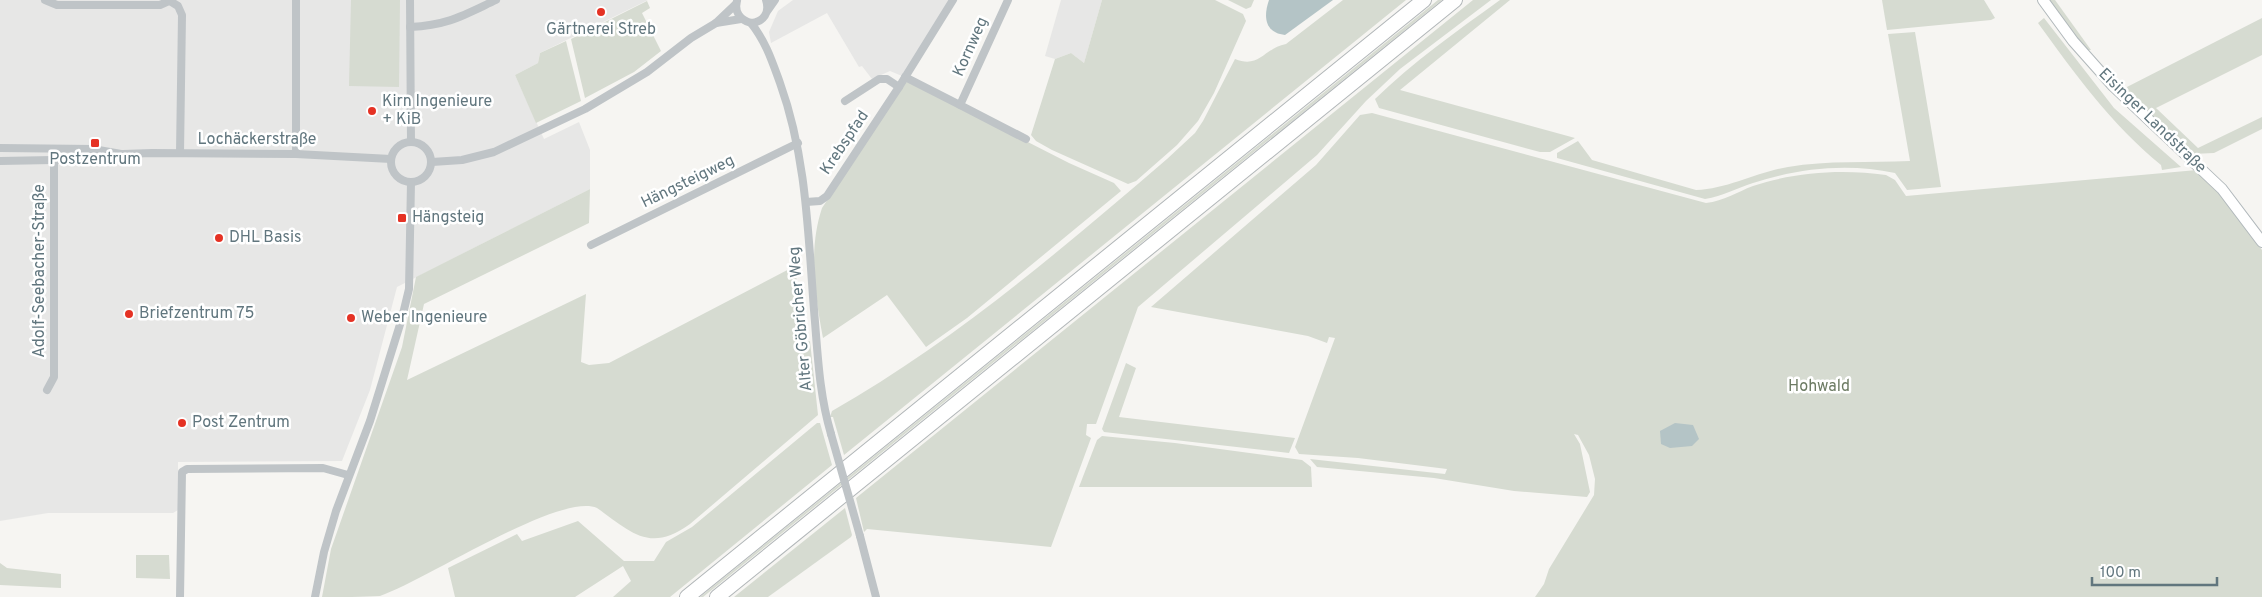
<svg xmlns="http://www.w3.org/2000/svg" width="2262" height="597" font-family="Overpass,sans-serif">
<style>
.built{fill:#e7e7e6}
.green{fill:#d6dbd1}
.water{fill:#b4c4c6}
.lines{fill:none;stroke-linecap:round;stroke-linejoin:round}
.secondary-casing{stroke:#b1b8bb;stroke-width:12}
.motorway-casing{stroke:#b2b7b9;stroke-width:16}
.minor{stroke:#bfc4c7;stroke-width:8}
.secondary{stroke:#fff;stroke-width:10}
.motorway{stroke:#fff;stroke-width:14}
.minor-bridge{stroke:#bfc4c7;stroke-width:8}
.poi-dot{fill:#e53224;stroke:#fff;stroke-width:2}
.labels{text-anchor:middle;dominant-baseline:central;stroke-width:5;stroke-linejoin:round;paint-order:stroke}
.poi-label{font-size:16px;fill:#61767e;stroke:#fff;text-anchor:start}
.street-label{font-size:16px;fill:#61767e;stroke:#fff}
.park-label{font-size:16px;fill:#6c7b63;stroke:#fff}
</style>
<rect width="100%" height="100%" fill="#f6f5f2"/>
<!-- built -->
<g class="built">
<polygon points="0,0 648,0 540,53 538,63 515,75 544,139 579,122 590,150 590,189 397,287 370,390 342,461 178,462 178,510 173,513 48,513 0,521"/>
<polygon points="793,0 949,0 902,76 890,71 872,79 862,66 859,67 827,13 771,43 769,32 778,11"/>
<polygon points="1061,0 1102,0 1084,63 1071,53 1055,59 1045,56"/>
</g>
<!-- green -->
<g class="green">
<polygon points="351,0 400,0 399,87 349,86"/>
<polygon points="1102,0 1215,0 1243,14 1246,21 1214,93 1198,121 1177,145 1136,181 1128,184 1052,150 1036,141 1031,135 1055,59 1071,53 1084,63"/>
<polygon points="1228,0 1254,0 1251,7 1246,9"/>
<path d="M1343,0h63l-562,455 -11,-38h-3l2,-6c121,-69 229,-161 335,-252l28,-26 8,-12 32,-62c25,10 29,-11 51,-15z"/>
<polygon points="1438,0 1442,0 703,597 700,597"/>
<polygon points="1473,0 1491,0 1400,69 1366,101 1317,155 1138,307 1096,424 1087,424 1086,435 1091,438 1051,547 867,529 864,532 856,498"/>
<path d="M1500,0h10l-110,90 175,48 -25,14h-10l-161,-44 -4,-9c38,-37 82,-68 125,-99z"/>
<polygon points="1882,0 1984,0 1995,18 1991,20 1887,30"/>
<polygon points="2046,0 2055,0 2091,50 2085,50"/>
<polygon points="647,1 650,8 642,13 661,51 634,72 585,98 571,39"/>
<path d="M2044,18l70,90 67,59 -19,3 -1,-5c-50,-41 -86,-91 -123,-142z"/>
<polygon points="2262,18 2262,55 2156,108 2198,148 2262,117 2262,129 2214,153 2192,154 2146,113 2125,88"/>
<path d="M1915,32l26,155 -34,3 -12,-17c-47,-10 -96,-5 -142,10 -16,5 -30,13 -48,16l-148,-41v-5l21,-12 14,19 104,30c32,-1 61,-18 92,-23 40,-7 81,-4 122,-6l-22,-127z"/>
<polygon points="566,41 581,101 536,123 515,75 538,63 540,53"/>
<path d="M908,81l161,82 45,20 7,8 -154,127 -41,29 -39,-52 -64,43c-8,-43 -15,-88 -1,-130l83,-125z"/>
<path d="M1372,113l334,90c18,-2 31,-11 47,-17 42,-14 89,-17 133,-11l9,5 11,16 291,-26 32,35 33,45v347h-727l9,-13 5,-15 45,-74 1,-16 -6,-24 -11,-20 -4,-1 6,10 10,48 -3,5 -73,-6 -80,-13 -117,-11 -7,-8 135,15 2,-5 -89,-11 -59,-4 -4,-7 40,-109 -6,-1 -2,6 -19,-7 -157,-29 165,-142 44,-50z"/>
<path d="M590,189l-1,34 -165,81 -17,76 179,-86 -5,68 8,3 20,-2 186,-97 9,77 6,-2 8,74 -128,109c-41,30 -60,7 -93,-16 -38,-16 -172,73 -217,88 -14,1 -42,1 -58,1l9,-48 71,-202 14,-70z"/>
<polygon points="1126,363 1136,368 1119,417 1295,438 1289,453 1104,432 1102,429"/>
<polygon points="817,423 820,423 832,465 670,597 613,597 631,581 623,566 575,597 455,597 448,568 517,534 522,541 578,521 624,561 654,561 666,542 692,527"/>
<polygon points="1102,436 1175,443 1302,460 1311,467 1312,487 1079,487 1097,440"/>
<polygon points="845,508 852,535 851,537 768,597 734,597"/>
<polygon points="136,555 169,555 170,579 136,578"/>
<polygon points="0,563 7,568 61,574 61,588 0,585"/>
</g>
<!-- water -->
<g class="water">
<path d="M1269,0h64l-48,35c-20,-2 -22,-18 -16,-35z"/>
<polygon points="1675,423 1693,425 1699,439 1692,446 1670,448 1661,444 1660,431"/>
</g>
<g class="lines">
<defs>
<polyline id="secondary" points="2043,0 2073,41 2113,86 2222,189 2262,242"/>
<g id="motorway">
<polyline points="687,597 1424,0"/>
<polyline points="717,597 1455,0"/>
</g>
</defs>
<!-- secondary casing -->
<use href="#secondary" class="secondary-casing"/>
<!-- motorway casing -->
<use href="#motorway" class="motorway-casing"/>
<!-- minor -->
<g class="minor">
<polyline points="45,0 57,5 160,5 171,0"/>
<polyline points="296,0 296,154"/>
<polyline points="410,0 411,142"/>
<polyline points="170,1 178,6 182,15 180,153"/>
<path d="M737,1c-3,11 3,19 14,22 13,-1 19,-11 15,-23"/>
<polyline points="768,10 775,0"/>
<polyline points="716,23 741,19"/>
<path d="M751,23c15,19 21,38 29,60 28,78 28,158 35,239 3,38 5,75 16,112"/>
<path d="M410,27c38,-2 52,-11 86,-27"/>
<polyline points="905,77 960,105 1008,0"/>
<polyline points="845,101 879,79 887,79 899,87"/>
<polyline points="960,105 1026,139"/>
<circle cx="411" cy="162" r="20"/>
<polyline points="0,148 93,149 121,154"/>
<polyline points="0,161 105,159 123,154 152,153 296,154 391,159"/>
<polyline points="432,162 462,160 494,152 585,109 647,72 691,38 716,23 736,4"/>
<polyline points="806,202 820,201 827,196 899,87 953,0"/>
<polyline points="591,245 798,143"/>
<polyline points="47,390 54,377 54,149"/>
<polyline points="860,536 876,597"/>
<polyline points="180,597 182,472 187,469 323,468 348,475"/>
<polyline points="315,597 324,552 336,511 370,421 402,318 409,289 411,182"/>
</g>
<!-- secondary -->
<use href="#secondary" class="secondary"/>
<!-- motorway -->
<use href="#motorway" class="motorway"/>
<!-- minor-bridge -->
<polyline class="minor-bridge" points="831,434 860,536"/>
</g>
<!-- markers -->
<g class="poi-dot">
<circle cx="601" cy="12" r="5"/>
<circle cx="372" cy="111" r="5"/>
<rect x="90" y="138" width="10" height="10" rx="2.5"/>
<rect x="397" y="213" width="10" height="10" rx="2.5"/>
<circle cx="219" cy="238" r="5"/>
<circle cx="129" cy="314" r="5"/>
<circle cx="351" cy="318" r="5"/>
<circle cx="182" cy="423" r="5"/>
</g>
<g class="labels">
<!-- poi labels -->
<g class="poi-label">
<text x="601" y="30" text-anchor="middle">Gärtnerei Streb</text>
<text x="382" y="102">Kirn Ingenieure<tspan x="382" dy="18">+ KiB</tspan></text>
<text x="95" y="160" text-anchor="middle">Postzentrum</text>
<text x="412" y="218">Hängsteig</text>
<text x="229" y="238">DHL Basis</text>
<text x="139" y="314">Briefzentrum 75</text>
<text x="361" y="318">Weber Ingenieure</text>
<text x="192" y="423">Post Zentrum</text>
</g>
<!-- street labels -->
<g class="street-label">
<text transform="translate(971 47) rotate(-66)">Kornweg</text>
<text transform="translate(2152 121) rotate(44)">Eisinger Landstraße</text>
<text x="257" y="140">Lochäckerstraße</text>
<text transform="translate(845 143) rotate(-56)">Krebspfad</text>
<text transform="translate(688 182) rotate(-26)">Hängsteigweg</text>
<text transform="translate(40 271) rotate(-90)">Adolf-Seebacher-Straße</text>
<text transform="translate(801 319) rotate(-95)">Alter Göbricher Weg</text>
</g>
<!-- park labels -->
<g class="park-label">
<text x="1819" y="387">Hohwald</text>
</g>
</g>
<!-- scale -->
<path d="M2092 577v8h125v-8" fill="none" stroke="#61767e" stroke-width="2.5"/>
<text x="2100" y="577" font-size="15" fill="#61767e" stroke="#ffffff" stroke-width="4" paint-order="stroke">100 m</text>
</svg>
